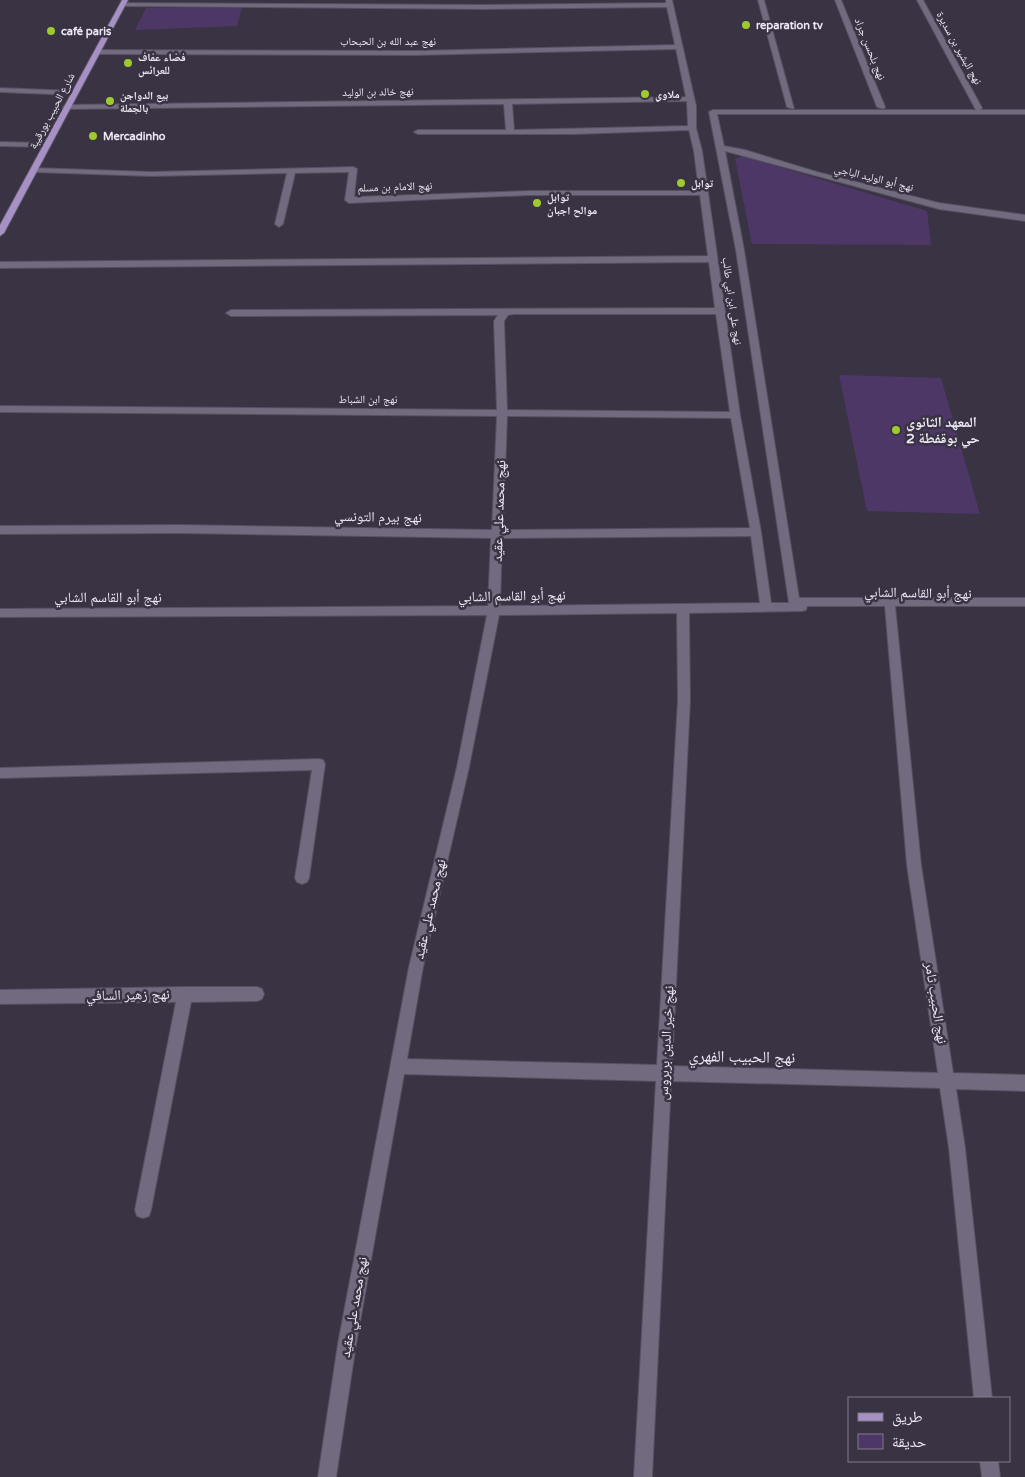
<svg xmlns="http://www.w3.org/2000/svg" width="1025" height="1477" font-family="'Varela Round','Noto Naskh Arabic',sans-serif">
<style>
.green{fill:#4d3767}
.lines{fill:none;stroke-linecap:round;stroke-linejoin:round}
.minor-casing{stroke:#56505f;stroke-width:2}
.major-casing{stroke:#56505f;stroke-width:2}
.minor{fill:#726a7e;fill-rule:evenodd}
.major{fill:#a791c4;fill-rule:evenodd}
.poi-dot{fill:#9eca2f;stroke:#3a3344;stroke-width:2}
.labels{text-anchor:middle;dominant-baseline:central;stroke-width:5;stroke-linejoin:round;paint-order:stroke}
.far-poi-label{font-size:11px;font-weight:bold;fill:#ede8f4;stroke:#3a3344;text-anchor:start}
.far-street-label{font-size:11px;fill:#ede8f4;stroke:#3a3344}
.poi-label{font-size:14px;font-weight:bold;fill:#ede8f4;stroke:#3a3344;text-anchor:start}
.street-label{font-size:14px;fill:#ede8f4;stroke:#3a3344}
.near-street-label{font-size:16px;fill:#ede8f4;stroke:#3a3344}
</style>
<rect width="100%" height="100%" fill="#3a3344"/>
<!-- green -->
<g class="green">
<polygon points="146,8 242,8 237,26 135,30"/>
<polygon points="743,156 927,211 931,245 752,244 735,159"/>
<polygon points="839,375 941,378 980,514 867,511"/>
</g>
<g class="lines">
<defs>
<g id="minor">
<path d="M666,0h6l24,106v22l6,23 38,264 21,117 10,71h18l-53,-353 -27,-138 4,-2h263l-59,-110h6l59,108 -2,2h45v4h-308l7,32 21,4 72,22 122,31 86,12v6l-86,-12 -214,-58 19,99 55,348h226v8h-130l26,259 32,208 72,2v16l-69,-2 9,59 27,250h-18l-25,-250 -9,-60 -269,-7 -19,396h-18l22,-396 -252,-7 -48,270 -20,133h-18l20,-133 71,-377 48,-200 30,-152 -487,2v-8l488,-3 3,-68 -312,-5 -179,1v-8l179,-1 313,5 5,-114 -497,-4v-6l497,4 -3,-89 4,-6 -267,1 -5,-3 5,-3 484,-2 -6,-46 -709,6v-6l708,-6 -8,-61h-171l-180,8 -4,-3 4,-28 -54,1 -12,51 -4,3 -4,-3 12,-51 -136,3 -117,-4 -4,-2 4,-2 117,4 202,-5 4,2 -3,28 175,-6h170l-5,-40 -5,-21 -114,4h-157l-4,-2 4,-2h88l-2,-26 -437,5 -4,-2 4,-2 619,-8 -10,-48 -261,6 -317,-1 -4,-2 4,-2 317,1 260,-6 -8,-38 -183,2 -364,-3v-2l2,-1 362,2 182,-2zM687,101l1,25 -174,4 -2,-26zM514,314h202l14,98 -223,-2 -3,-89 4,-6zM507,416l224,2 19,110 -247,2zM751,536l9,67 -260,3 2,-68zM807,606h78l22,259 31,208 -266,-7 18,-366 -1,-87 113,-2 4,-1zM677,613l1,87 -21,365 -250,-6 16,-92 46,-200 30,-152z"/>
<polygon points="758,0 764,0 794,109 787,107"/>
<polygon points="835,0 841,0 885,107 884,109 877,107"/>
<polygon points="0,88 74,91 78,93 74,95 0,92"/>
<polygon points="0,142 46,143 50,145 46,147 0,146"/>
<polygon points="319,759 323,760 325,764 309,878 307,882 302,884 297,882 295,878 312,770 0,778 0,768"/>
<polygon points="185,987 257,987 262,989 264,994 262,999 257,1001 191,1002 151,1210 149,1216 143,1218 137,1216 135,1210 176,1002 0,1004 0,990"/>
<polygon points="980,1461 998,1461 1000,1477 982,1477"/>
</g>
<polygon id="major" points="122,0 128,0 4,233 0,236 0,225"/>
</defs>
<!-- minor casing -->
<use href="#minor" class="minor-casing"/>
<!-- major casing -->
<use href="#major" class="major-casing"/>
<!-- minor -->
<use href="#minor" class="minor"/>
<!-- major -->
<use href="#major" class="major"/>
</g>
<!-- markers -->
<g class="poi-dot">
<circle cx="746" cy="25" r="5"/>
<circle cx="51" cy="31" r="5"/>
<circle cx="128" cy="63" r="5"/>
<circle cx="645" cy="94" r="5"/>
<circle cx="110" cy="101" r="5"/>
<circle cx="93" cy="136" r="5"/>
<circle cx="681" cy="183" r="5"/>
<circle cx="537" cy="203" r="5"/>
<circle cx="896" cy="430" r="5"/>
</g>
<g class="labels">
<!-- far-poi labels -->
<g class="far-poi-label">
<text x="756" y="25">reparation tv</text>
<text x="61" y="31">café paris</text>
<text x="138" y="57">فضاء عفاف<tspan x="138" dy="13">للعرائس</tspan></text>
<text x="655" y="94">ملاوي</text>
<text x="120" y="95">بيع الدواجن<tspan x="120" dy="13">بالجملة</tspan></text>
<text x="103" y="136">Mercadinho</text>
<text x="691" y="183">توابل</text>
<text x="547" y="197">توابل<tspan x="547" dy="13">موالح اجبان</tspan></text>
</g>
<!-- far-street labels -->
<g class="far-street-label">
<text x="388" y="41">نهج عبد الله بن الحبحاب</text>
<text transform="translate(959 48) rotate(61)">نهج البشير بن سديرة</text>
<text transform="translate(870 49) rotate(68)">نهج بلحسن جراد</text>
<text transform="translate(378 92) rotate(-1)">نهج خالد بن الوليد</text>
<text transform="translate(52 111) rotate(-62)">شارع الحبيب بورقيبة</text>
<text transform="translate(874 178) rotate(14)">نهج أبو الوليد الباجي</text>
<text transform="translate(395 187) rotate(-2)">نهج الامام بن مسلم</text>
<text transform="translate(732 301) rotate(82)">نهج على ابن ابي طالب</text>
<text x="368" y="399">نهج ابن الشباط</text>
</g>
<!-- poi labels -->
<g class="poi-label">
<text x="906" y="422">المعهد الثانوي<tspan x="906" dy="16">حي بوقفطة 2</tspan></text>
</g>
<!-- street labels -->
<g class="street-label">
<text transform="translate(499 511) rotate(-88)">نهج محمد علي عقيد</text>
<text transform="translate(378 517) rotate(1)">نهج بيرم التونسي</text>
<text transform="translate(918 593) rotate(1)">نهج أبو القاسم الشابي</text>
<text transform="translate(512 596) rotate(-1)">نهج أبو القاسم الشابي</text>
<text x="108" y="597">نهج أبو القاسم الشابي</text>
<text transform="translate(430 909) rotate(-77)">نهج محمد علي عقيد</text>
<text transform="translate(128 995) rotate(-1)">نهج زهير السافي</text>
<text transform="translate(936 1003) rotate(81)">نهج الحبيب ثامر</text>
<text transform="translate(666 1043) rotate(-87)">نهج خير الدين بربروس</text>
<text transform="translate(354 1307) rotate(-80)">نهج محمد علي عقيد</text>
</g>
<!-- near-street labels -->
<g class="near-street-label">
<text transform="translate(742 1057) rotate(1)">نهج الحبيب الفهري</text>
</g>
</g>
<!-- legend -->
<rect x="848" y="1397" width="162" height="65" fill="#3a3344" stroke="#827b8a"/>
<rect x="858" y="1413" width="25" height="8" fill="#a791c4" stroke="#827b8a"/>
<text x="892" y="1422" font-size="15" fill="#ede8f4">طريق</text>
<rect x="858" y="1434" width="25" height="15" fill="#4d3767" stroke="#827b8a"/>
<text x="892" y="1447" font-size="15" fill="#ede8f4">حديقة</text>
</svg>
